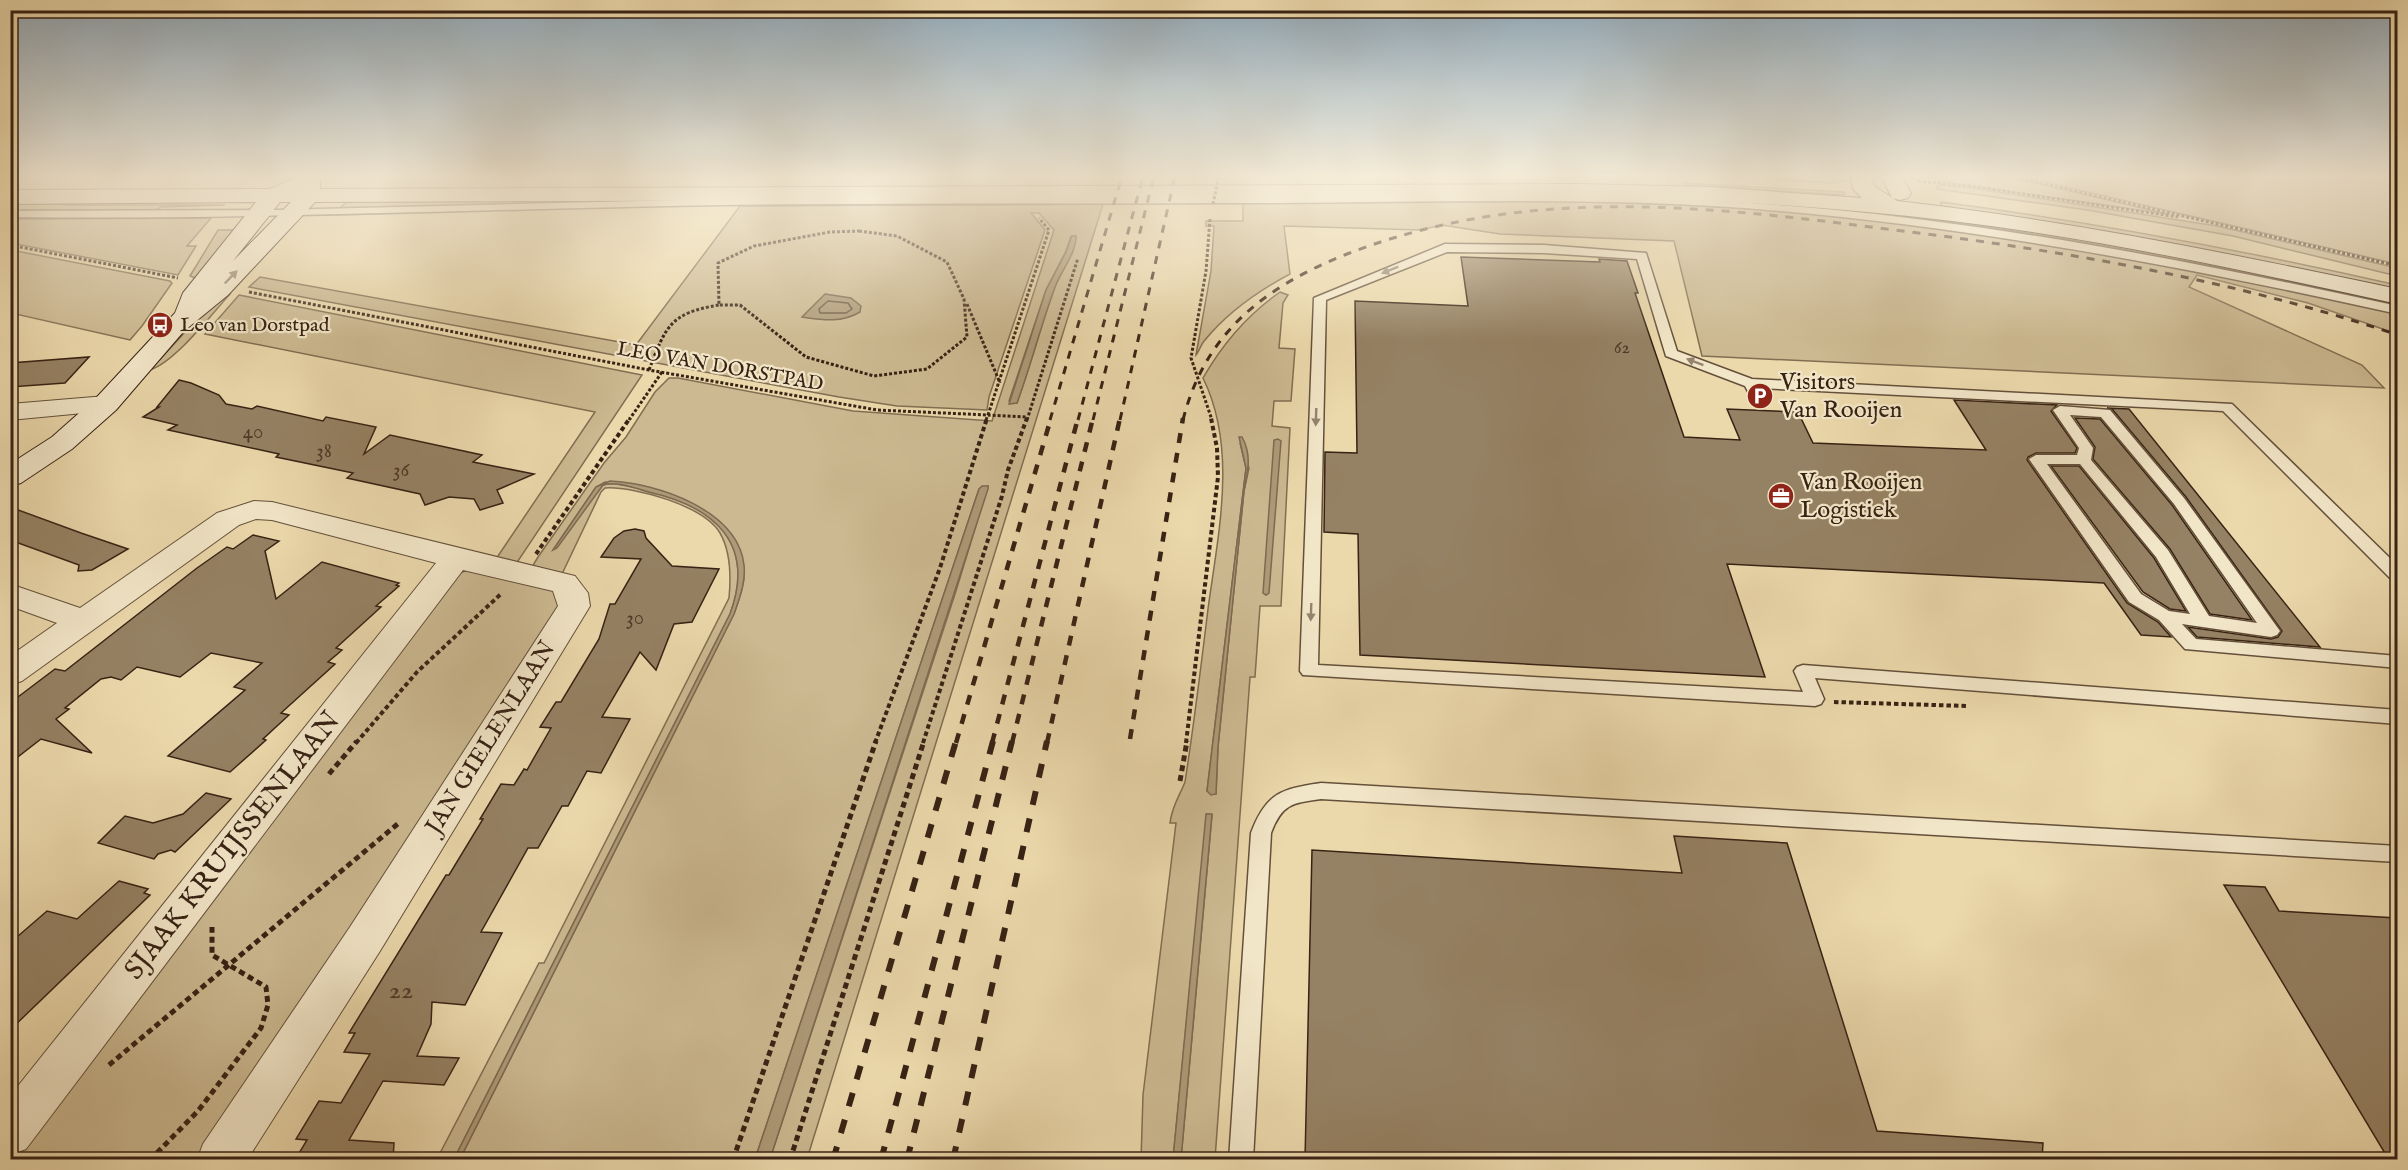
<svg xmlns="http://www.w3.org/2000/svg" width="2408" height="1170" font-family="'IM FELL English',serif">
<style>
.green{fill:#ccb991;stroke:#826e52;stroke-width:1.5;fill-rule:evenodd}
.water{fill:#ae9a78;stroke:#7e6a50;stroke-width:1.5}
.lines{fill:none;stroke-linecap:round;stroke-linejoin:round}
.shore{stroke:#725e46;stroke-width:1.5}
.building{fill:#958163;stroke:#372214;stroke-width:1.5}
.lane-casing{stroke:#64503a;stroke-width:3}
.street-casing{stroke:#64503a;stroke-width:2}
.secondary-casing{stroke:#372214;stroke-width:2}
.path-far2{stroke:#372214;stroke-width:3;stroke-dasharray:3 2;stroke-linecap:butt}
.path-far1{stroke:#372214;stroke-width:4;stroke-dasharray:4.5 3;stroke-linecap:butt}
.path{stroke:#372214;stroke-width:5;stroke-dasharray:6 4;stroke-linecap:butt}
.lane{fill:#f2e6c8;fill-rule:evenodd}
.street{fill:#f2e6c8;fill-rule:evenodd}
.secondary{fill:#f2e6c8;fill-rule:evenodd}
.rail-far2{stroke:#372214;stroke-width:3;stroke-dasharray:8 8;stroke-linecap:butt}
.rail-far1{stroke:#372214;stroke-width:4.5;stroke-dasharray:10 10;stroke-linecap:butt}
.rail{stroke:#372214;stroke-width:6;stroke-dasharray:14 14;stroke-linecap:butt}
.path-bridge{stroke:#372214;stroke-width:3;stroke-dasharray:3 2;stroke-linecap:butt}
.oneway{fill:#94846e}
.labels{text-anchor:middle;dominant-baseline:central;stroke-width:4.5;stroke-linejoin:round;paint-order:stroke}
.far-number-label{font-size:18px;fill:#4e3a28}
.far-poi-label{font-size:20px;fill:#372214;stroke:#f2e6c8;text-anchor:start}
.far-street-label{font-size:20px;fill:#372214;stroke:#f2e6c8}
.number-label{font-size:21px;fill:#4e3a28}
.poi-label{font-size:24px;fill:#372214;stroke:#f2e6c8;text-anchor:start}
.street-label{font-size:24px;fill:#372214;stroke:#f2e6c8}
.near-number-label{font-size:26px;fill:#4e3a28}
.near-street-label{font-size:28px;fill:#372214;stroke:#f2e6c8}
</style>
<rect width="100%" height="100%" fill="#ebd8ab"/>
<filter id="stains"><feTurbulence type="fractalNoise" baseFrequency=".00333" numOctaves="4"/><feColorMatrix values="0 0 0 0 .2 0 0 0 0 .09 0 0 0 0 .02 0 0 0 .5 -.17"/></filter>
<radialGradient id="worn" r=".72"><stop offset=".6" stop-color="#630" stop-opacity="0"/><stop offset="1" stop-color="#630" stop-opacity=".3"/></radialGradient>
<!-- green -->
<g class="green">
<polygon points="1705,176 1852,176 1847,181 1834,183"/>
<polygon points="1928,176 2006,176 2167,214 1937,181"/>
<polygon points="2019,176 2397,176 2397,264"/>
<polygon points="1684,183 1844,192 1845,195 1687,185"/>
<polygon points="1943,185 1978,189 2217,226 2397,268 2397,276 2233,236 2087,210 1936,189 1937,186"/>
<polygon points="749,198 339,209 348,200"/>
<path d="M1590,201c273,5 542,53 808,113l-1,20 -89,-31 -111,-28 -8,12 173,78 22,23 -682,-32 -28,-115 -174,-7 -58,-9 -22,5 -136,-4 6,48c-32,17 -62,38 -85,66 -4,4 -6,12 -9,15l15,-84 3,-45h-8v-5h37v-17l2,-1z"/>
<polygon points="11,202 74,205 225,205 161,207 156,210 11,210"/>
<path d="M1941,202c154,20 305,49 456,83v7l-455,-83z"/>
<path d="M1792,203l128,12 197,29 280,58v4c-199,-46 -400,-85 -604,-100z"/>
<path d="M1103,204l-296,955h-37l186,-568 32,-105 -9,3 -224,670h-295l274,-545c13,-37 17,-49 -8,-81 -31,-41 -74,-42 -121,-51l-9,5 -43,63 50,-65c14,-4 32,3 46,7 66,14 107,52 81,122l-276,545h-17l102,-196h5l185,-365c2,-21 2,-46 -9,-65 -16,-27 -85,-47 -115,-45l-4,4 -39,82 -30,-7 6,-10 66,-94 22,-26 29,-45 14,-14h9l175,33 139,10 62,-191 -15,-17h-8l14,17 -56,167 -2,13 -90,-4 -58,-9 -590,-110 11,-10 376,68 104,-139zM1071,236h5c-2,19 -14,33 -21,51 -14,38 -24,77 -38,116l-8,-2 37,-111 20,-39z"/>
<polygon points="211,218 187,246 196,246 178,275 11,243 11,219"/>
<polygon points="218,230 237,230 200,280 190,276"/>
<polygon points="11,250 170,281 172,283 142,326 130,340 11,313"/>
<path d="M222,292l8,2c-18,20 -55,68 -80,76z"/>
<path d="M1280,292l8,3 -5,8 -4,45 16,1 -4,52h-17l-2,25 18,2 -9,178h-21l-5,71h-5l-35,482h-34l31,-344 -5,-1 -34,345 -32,1 2,-65 33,-272h-6c2,-17 9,-26 15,-41 9,-58 16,-115 23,-173 10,-75 30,-160 -5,-231 20,-35 44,-63 77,-86zM1240,443l9,25 -5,23 -26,256 -2,47 -9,-3 39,-323z"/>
<polygon points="239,295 642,375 516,564 496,559 595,412 205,334"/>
<polygon points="474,569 553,589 559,598 558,612 201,1159 12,1160 454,574"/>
</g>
<!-- water -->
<g class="water">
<path d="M1072,236h4c0,18 -14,33 -21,51 -14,38 -24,78 -38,116l-8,1 37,-114 20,-38z"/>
<path d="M825,294l26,4 10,8 -1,6c-18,11 -37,8 -58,5z"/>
<path d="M1239,437h3c10,18 6,34 2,54l-26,256 -2,47 -5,1 -4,-4 39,-323z"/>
<polygon points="1278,439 1281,441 1269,593 1266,595 1263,593 1274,440"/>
<path d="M610,481c47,2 128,29 134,84 2,17 -5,34 -10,49l-274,545h-6l276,-545c26,-70 -15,-107 -81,-122 -14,-4 -32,-11 -46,-7l-46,63 -4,2 43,-63z"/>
<polygon points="982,486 988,486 988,489 770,1159 755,1159 979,489"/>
<polygon points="1206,814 1212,814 1181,1159 1173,1159"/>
</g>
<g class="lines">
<!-- shore -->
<polygon class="shore" points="828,301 848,303 852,309 846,313 820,313 819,309"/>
</g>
<!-- building -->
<g class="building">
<polygon points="1461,257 1600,262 1599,259 1627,261 1638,293 1635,293 1684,437 1740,440 1727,409 1798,412 1813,443 1986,450 1954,400 2057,405 2051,411 2077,448 2075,453 2036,453 2028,457 2027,460 2127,603 2158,622 2171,637 2141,635 2104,583 1727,564 1765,677 1360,655 1358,534 1324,532 1325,452 1357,453 1355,301 1468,306"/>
<polygon points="89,357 65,383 10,387 10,363"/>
<polygon points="179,380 191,383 219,395 226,404 252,409 257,406 323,421 326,417 376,427 364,454 390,435 482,455 473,462 534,474 497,490 503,503 480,510 474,499 449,497 425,505 420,494 347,478 353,473 276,457 279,454 168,430 177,425 143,417 159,407 157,407"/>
<polygon points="2107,408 2129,409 2320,647 2197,637 2188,627 2271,639 2278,637 2282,631 2186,497 2112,409"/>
<polygon points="2075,418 2100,419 2172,505 2252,620 2210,614 2170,549 2093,459 2095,447"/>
<polygon points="2051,466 2079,466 2154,558 2186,611 2170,609 2143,592"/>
<polygon points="10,507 81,533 128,549 92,570 78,571 79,565 10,540"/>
<polygon points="635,529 644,531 646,538 672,566 719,569 692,622 674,624 656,670 640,652 602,717 630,719 601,773 587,771 568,806 562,806 538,848 528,848 481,932 502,933 465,1005 432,1002 431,1024 417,1056 459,1058 444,1085 383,1081 349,1140 394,1143 393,1160 295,1160 307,1140 296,1139 319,1101 341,1103 370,1054 344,1052 355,1033 349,1033 446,875 449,875 483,819 480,819 501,784 514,785 524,769 527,770 551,728 540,727 556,702 561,702 599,639 610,604 615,604 641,559 601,557 614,538 624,531"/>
<polygon points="253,535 279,541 265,551 276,599 322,562 399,583 396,585 399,586 376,606 381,607 336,648 342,650 328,662 335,664 281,713 289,715 263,739 266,740 230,772 168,756 245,690 234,687 262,663 211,653 180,677 137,667 121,680 111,677 101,679 65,708 69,709 56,719 92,753 41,739 10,763 10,703 55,669 65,671 197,568 227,547 233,549"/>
<polygon points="206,793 231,799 175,852 171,850 158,854 154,859 98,843 125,816 153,823 183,814"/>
<polygon points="1674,836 1787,843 1877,1131 2043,1143 2042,1160 1305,1160 1312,850 1682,873"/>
<polygon points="119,881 148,889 144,893 150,895 10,1030 10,943 47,911 77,919"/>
<polygon points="2224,885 2265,887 2279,911 2397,918 2397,1160 2389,1160"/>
</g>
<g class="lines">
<defs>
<g id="lane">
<path d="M1504,194c107,1 214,5 321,15 193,18 384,56 573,97v8c-216,-48 -433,-89 -654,-106 -168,-12 -337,-5 -505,-5 -173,1 -346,0 -518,2 -237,4 -474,15 -711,12v-6l267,-1 444,-11z"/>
<polygon points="1445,244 1544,245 1646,253 1677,351 1752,379 2232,404 2398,566 2398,581 2392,580 2223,411 1759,388 1764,396 1757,400 1752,399 1745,386 1666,356 1637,259 1544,253 1447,252 1326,300 1318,665 1803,692 1794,671 1797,667 1803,665 2398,710 2398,724 1815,678 1824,699 1821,704 1815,706 1303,675 1300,671 1314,298"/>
<path d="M2060,406l50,4 74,88 96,133 -3,4 -6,2 -89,-13 14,15 202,17v12l-213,-19 -26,-29 -30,-18 -100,-143 7,-4h41l2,-7 -26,-38zM2070,415l31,2 73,87 83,119 -48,-7 -41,-66 -77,-90 2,-12zM2047,464h33l76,93 34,57 -21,-3 -28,-17z"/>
<path d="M1321,783l1077,63v16l-1077,-63c-29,4 -39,5 -50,34l-18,327h-24l22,-327c15,-40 30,-44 70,-50z"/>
</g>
<g id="street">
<polygon points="106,396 115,398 119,404 115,410 10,420 10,404"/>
<polygon points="254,501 272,502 575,576 588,593 590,606 380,951 247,1160 197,1160 203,1144 350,927 558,606 553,591 463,570 26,1149 10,1155 10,1096 436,563 272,520 256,519 239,525 22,681 10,685 10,656 57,623 10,606 10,584 80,608 217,513"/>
</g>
<g id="secondary">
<path d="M301,176h16l3,4v9l1257,-5 134,3 151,11 -9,-9 -3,-13h21l3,10 23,15c169,19 335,53 501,88v15c-148,-32 -296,-65 -446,-83 -139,-17 -279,-24 -420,-24l-1217,5 -87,93 -44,36 -68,79 -44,39 -51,34 -11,3v-22l42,-27 44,-39 79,-85 8,-20 73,-91 -246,2v-14l259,-1zM280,202h11l-58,59z"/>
<polygon points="1881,176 1901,176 1911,193 1908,198 1900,200 1892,198"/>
</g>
</defs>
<!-- lane casing -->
<use href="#lane" class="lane-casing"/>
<!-- street casing -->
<use href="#street" class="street-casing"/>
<!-- secondary casing -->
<use href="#secondary" class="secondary-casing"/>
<!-- path-far2 -->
<g class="path-far2">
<polyline points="2011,176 2398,266"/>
<polyline points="1918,181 1977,187 2178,217"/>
<polyline points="1210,219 1206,271 1191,358 1212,420"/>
<polygon points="859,231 897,236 947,262 964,299 967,337 927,369 874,376 806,357 740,305 719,305 718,263 754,246 830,232"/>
<polyline points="10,245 178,278"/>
<polyline points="249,292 649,370 877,410 988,415 1049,230 1039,218"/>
<polyline points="967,304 1000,383"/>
<path d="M649,370c17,-44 21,-57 70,-65"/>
<polyline points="629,420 662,372"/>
<polyline points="986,420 988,415 1027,417"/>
<polyline points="1027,420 1078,258"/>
</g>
<!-- path-far1 -->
<g class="path-far1">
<polyline points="536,554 630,418"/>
<polyline points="1834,702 1967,706"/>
<polyline points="356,743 417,672 502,593"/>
<polyline points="875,743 940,568 987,418"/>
<polyline points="923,743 1002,496 1008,470 1027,418"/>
<polyline points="1186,743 1218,477 1217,448 1211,418"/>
</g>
<!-- path -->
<g class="path">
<polyline points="329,774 357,741"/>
<polyline points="1180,781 1187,741"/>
<polyline points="109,1065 400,822"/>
<polyline points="150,1160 198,1111 261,1028 268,1005 266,987 212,955 212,927"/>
<polyline points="733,1160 876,741"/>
<polyline points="790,1160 924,741"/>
</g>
<!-- lane -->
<use href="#lane" class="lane"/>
<!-- street -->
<use href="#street" class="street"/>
<!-- secondary -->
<use href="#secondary" class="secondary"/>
<!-- rail-far2 -->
<g class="rail-far2">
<polyline points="1050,420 1122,176"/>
<polyline points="1078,420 1143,176"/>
<polyline points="1093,420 1154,176"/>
<polyline points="1120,420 1175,176"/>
<path d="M1183,420c22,-88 83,-134 164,-166 180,-70 361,-48 548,-24 171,21 339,50 503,105"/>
</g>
<!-- rail-far1 -->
<g class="rail-far1">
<polyline points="1130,739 1183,418"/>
<polyline points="956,743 1051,418"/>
<polyline points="992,743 1078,418"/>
<polyline points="1012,743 1093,418"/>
<polyline points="1047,743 1120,418"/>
</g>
<!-- rail -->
<g class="rail">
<polyline points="833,1160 956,741"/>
<polyline points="881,1160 993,741"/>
<polyline points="907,1160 1012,741"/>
<polyline points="953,1160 1047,741"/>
</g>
<!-- path-bridge -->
<polyline class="path-bridge" points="1213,204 1219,176"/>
</g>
<!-- one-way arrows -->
<defs><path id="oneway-solid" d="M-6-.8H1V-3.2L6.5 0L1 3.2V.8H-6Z" transform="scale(1.5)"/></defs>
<g class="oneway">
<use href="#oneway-solid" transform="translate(1390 270) rotate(158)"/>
<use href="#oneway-solid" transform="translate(231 277) rotate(-46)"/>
<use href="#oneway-solid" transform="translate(1695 362) rotate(-159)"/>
<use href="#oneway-solid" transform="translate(1316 417) rotate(92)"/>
<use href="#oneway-solid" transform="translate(1311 612) rotate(92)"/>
</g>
<!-- sky -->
<linearGradient id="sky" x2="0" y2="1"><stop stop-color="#91aabb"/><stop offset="0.52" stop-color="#f6edd9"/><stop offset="1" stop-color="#f6edd9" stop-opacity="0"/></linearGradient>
<rect width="2408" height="339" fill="url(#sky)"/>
<!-- icons -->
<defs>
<symbol id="bus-disc" viewBox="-11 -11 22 22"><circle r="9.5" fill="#8f2418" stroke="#f2e6c8"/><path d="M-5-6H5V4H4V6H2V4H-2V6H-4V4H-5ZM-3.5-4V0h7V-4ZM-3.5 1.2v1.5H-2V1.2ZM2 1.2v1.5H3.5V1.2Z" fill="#fff"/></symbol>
<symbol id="parking-disc" viewBox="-11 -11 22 22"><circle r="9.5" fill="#8f2418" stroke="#f2e6c8"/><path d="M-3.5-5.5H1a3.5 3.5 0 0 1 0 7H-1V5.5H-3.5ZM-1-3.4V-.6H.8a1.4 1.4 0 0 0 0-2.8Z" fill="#fff"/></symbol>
<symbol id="office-disc" viewBox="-11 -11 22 22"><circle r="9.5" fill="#8f2418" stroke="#f2e6c8"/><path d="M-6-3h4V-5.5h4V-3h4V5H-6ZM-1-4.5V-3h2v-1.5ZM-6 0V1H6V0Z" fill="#fff"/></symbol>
</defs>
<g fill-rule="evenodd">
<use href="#bus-disc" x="145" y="310" width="30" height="30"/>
<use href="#parking-disc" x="1745" y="381" width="30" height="30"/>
<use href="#office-disc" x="1766" y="481" width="30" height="30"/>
</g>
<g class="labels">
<!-- far-number labels -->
<g class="far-number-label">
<text x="1622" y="348">62</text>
</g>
<!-- far-poi labels -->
<g class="far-poi-label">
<text x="180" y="325">Leo van Dorstpad</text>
</g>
<!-- far-street labels -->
<g class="far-street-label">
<text transform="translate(720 367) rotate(10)">LEO VAN DORSTPAD</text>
</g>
<!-- number labels -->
<g class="number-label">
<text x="253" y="432">40</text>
<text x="324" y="451">38</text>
<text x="401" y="470">36</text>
<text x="635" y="618">30</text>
</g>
<!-- poi labels -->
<g class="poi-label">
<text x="1780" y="382">Visitors<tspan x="1780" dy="28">Van Rooijen</tspan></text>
<text x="1800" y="482">Van Rooijen<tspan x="1800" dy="28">Logistiek</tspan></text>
</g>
<!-- street labels -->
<g class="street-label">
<text transform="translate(491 738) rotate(-58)">JAN GIELENLAAN</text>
</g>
<!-- near-number labels -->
<g class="near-number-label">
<text x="401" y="990">22</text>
</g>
<!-- near-street labels -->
<g class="near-street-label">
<text transform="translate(233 846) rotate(-52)">SJAAK KRUIJSSENLAAN</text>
</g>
</g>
<!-- margin -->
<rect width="2408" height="1170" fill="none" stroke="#ebd8ab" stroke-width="36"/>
<rect x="12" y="12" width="2384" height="1146" fill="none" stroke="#372214" stroke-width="3"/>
<rect x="18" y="18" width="2372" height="1134" fill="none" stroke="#372214" stroke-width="1.5"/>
<rect width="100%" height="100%" filter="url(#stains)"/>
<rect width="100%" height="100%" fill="url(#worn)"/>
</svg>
